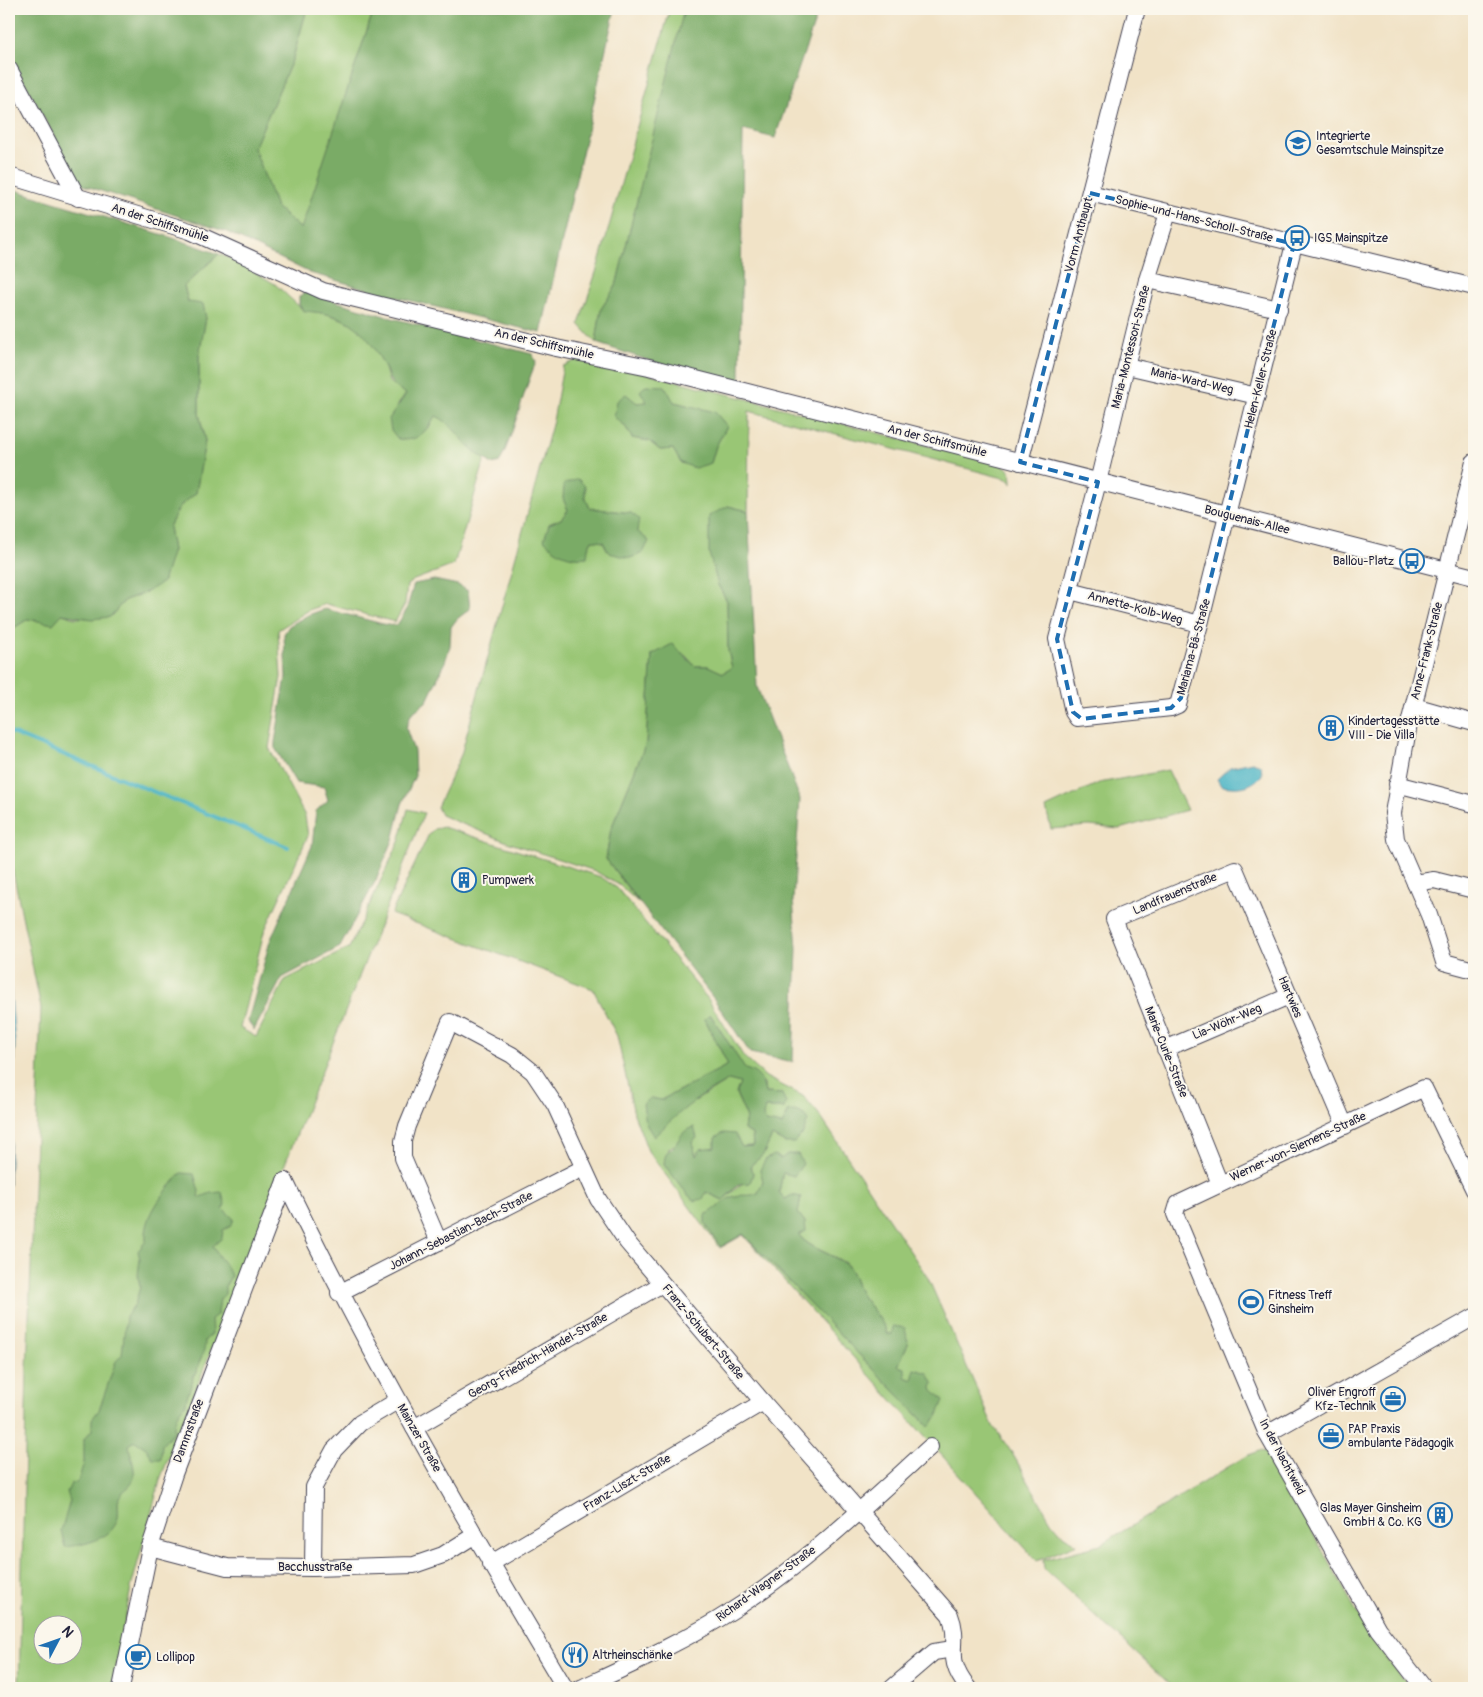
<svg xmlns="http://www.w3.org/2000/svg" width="1483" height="1697" font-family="Pangolin,sans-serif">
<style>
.green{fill:#99c674;stroke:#5e7458;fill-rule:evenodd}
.forest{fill:#7aab66;stroke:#4e6650}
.water{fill:#47b3c4;stroke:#346a80}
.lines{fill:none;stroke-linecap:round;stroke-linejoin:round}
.stream{stroke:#47b3c4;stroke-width:4}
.street-casing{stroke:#413f50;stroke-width:18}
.street{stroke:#fff;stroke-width:16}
.marked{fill:none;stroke:#1f6fb2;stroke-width:4;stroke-dasharray:10 6;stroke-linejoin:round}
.labels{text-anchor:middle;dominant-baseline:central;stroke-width:4;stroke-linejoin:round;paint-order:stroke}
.poi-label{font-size:12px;fill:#22223b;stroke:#fbf7ec;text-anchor:start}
.street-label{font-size:12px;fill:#22223b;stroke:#fbf7ec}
</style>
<rect width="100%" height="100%" fill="#fbf7ec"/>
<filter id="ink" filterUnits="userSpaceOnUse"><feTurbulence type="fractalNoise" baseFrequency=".02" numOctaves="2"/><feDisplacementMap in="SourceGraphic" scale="10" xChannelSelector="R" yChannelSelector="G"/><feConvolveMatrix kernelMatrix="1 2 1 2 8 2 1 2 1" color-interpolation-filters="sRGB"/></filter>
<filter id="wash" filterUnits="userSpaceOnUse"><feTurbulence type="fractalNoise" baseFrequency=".0096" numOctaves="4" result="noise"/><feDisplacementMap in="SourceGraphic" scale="20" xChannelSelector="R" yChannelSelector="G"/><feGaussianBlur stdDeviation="1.12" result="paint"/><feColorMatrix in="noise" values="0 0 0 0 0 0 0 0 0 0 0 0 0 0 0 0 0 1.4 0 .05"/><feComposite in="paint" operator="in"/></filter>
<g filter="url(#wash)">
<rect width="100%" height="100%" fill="#f1e3c7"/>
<!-- green -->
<g class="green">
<polygon points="307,9 374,9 302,230 276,207 254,148 293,58"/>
<polygon points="670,9 684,9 682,25 616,286 601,309 596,343 579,324 598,266"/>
<path d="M219,254l13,5 43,25 29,27 19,1 29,11 19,16 13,26 5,17 17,12 -10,13 32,22 8,-14c19,9 32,31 49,44l-31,106 -40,15 -7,5 -2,19 -10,18 -69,-18 -17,6 -31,20 3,47 -12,71 36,68 3,20 -44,96 -24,96 16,9 29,-57 64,-32 50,-106 9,-33 16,4 -263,664 -30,111 -19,100h-93l8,-318 14,-362 -32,-156v-221l19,-12 25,4 9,-9 13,4 35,-1 15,-17 22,-8 26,-41 -4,-24 11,-21 16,-13 9,-52 -6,-28v-58l7,-37 -18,-16 -4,-17zM42,1624h30v30h-30z"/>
<path d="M584,357l418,108c9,4 10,9 10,19l-5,-5 -258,-68 -1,100 -20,-5 -10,79 9,16 1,49 4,18 -9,5 -15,-7h-13l-10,-11h-33l-6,88 -35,86 -5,30 33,44 -20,-18 -24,-14 -85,-28 -60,-24 -9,-4 -4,-8 24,-52 92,-334 10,-55zM674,402l40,10 13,14 -11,20 -5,17h-30l-8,-14 -13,1 -11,-9 -17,-3 -7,-12 12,-23zM585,486v11l5,11 41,5 6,18 -34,11 -11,-2 -4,8 -39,-24 12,-5 7,-9 -5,-12z"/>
<polygon points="1168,770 1187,810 1119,829 1089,826 1051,829 1046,808 1099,783"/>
<path d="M443,827l158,50 16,11 91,111 36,58 22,20 37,19 15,17 110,165 65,148 19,27 39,68 12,14 14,9 -40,17 -294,-326 -23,13 -72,-97 -14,-37 -17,-78 -24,-47 -202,-75 38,-80 5,-5zM710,1014l35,56 19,14 1,9 17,1 2,14h-19l-3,9 4,5 16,3 7,-14 -4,32 -13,-7 -9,19 -12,10 2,9 -30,26 -18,-8 -11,9c-12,-12 -19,-24 -30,-36l5,-17 7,-4 16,-2 4,14 4,-7 53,-3 -1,-12 -8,-4 2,-14 -10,-22 4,-11 -11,-3 -47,29 -28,28 -3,-39 10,2 67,-35 -23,-46zM780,1159l22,5 -8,12 -11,-4 -4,20 6,7 16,-2 -3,16 7,9 -6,13c8,12 33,19 46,28 8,6 10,20 14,28 9,16 23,26 28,43h5l16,10 -10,22 7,11 7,3 17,47 -186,-193 -37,-19 12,-5 18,-14 14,1 8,-4 5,-12 -2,-11z"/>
<polygon points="1260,1451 1266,1452 1270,1456 1374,1643 1411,1688 1174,1688 1044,1569 1043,1560 1100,1545 1246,1456"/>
</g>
<!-- forest -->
<g class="forest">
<polygon points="9,9 307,9 293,58 254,148 276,207 301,229 374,9 615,9 541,333 392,296 310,273 227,232 80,184 9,54"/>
<polygon points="684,9 819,9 775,138 743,130 740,383 690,374 596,343 601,309 616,286"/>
<path d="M9,188c70,23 140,40 210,66l-35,32 4,16 15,2 3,14 -7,37v58l6,28 -9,52 -16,13 -11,21 4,23 -10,32 -16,10 -22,8 -15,17 -18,2 -30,-5 -9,10 -25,-5 -19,12v-160l4,-1 -4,-14z"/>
<path d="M303,293h5l80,24 144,37 4,8c-14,33 -21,68 -36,100l-8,2c-7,-5 -14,-9 -20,-15 -13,-11 -20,-26 -36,-33 -10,15 -18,27 -38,23l-7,-9 -2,-11 17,-25c-22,-15 -13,-12 -24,-32 -19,-37 -37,-48 -78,-51l-5,-6v-8z"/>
<polygon points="646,385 665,386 674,402 715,412 727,426 716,446 711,463 695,468 681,463 673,449 660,450 649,441 632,438 625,426 614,417 617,401 626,394 637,403 647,402 640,391"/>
<path d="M578,479l7,7v11l5,11 41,5 8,6 -2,12 12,10 -6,12 -13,5 -21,-5 -6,-11 -11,-2 -4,8 -1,9c-19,2 -30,-4 -43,-17l5,-16 12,-5 7,-9 -5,-11 1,-15z"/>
<polygon points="728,506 748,511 757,687 800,799 793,900 797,948 793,1062 750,1053 714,999 606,859 611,829 646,743 652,655 672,644 695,666 708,666 723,673 732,668 728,650 727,601 718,585 709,553 709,516"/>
<polygon points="434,580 458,585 468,591 470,609 457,619 451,627 450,646 444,665 427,701 411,714 406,728 414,751 415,776 402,804 393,840 377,878 340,947 282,978 254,1030 248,1021 270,941 312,846 316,811 328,800 324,787 296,783 275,748 275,742 286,677 284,634 289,626 308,615 325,609 387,625 397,625 406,611 414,584"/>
<path d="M710,1014l35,55c13,3 18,11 20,24l17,1 4,9 -2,5h-19l-2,9 3,5 16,3 7,-14c9,0 14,1 19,9l-5,14 -9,9h-9l-13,-7 -9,19 -12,10 2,9 -3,9 -11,1 -16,16 -17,-8 -3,7 -9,2c-12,-12 -19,-24 -30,-36 1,-18 7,-12 13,-23 5,-8 7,-12 17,-15l3,11 -5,4 4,14 4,-7 15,-2v-9l8,-5 12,1 7,13 11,-1 -1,-12 -8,-4 2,-14 -10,-23 4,-10 -11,-3c-33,18 -49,31 -75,57l-8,-13 -3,-20 8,-6 10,2 67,-35 -23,-46z"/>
<path d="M787,1154h11l5,10 -9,12 -11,-3 -4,19 6,7 7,-4 9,2 -3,16 7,9 1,9 -7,4c8,12 33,19 46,29 8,5 10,19 14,27 9,16 23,26 28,43h5l1,-8 12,2 3,16 -10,22 7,2v9l7,3 3,-11 13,4 5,10 -1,6 12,11 -7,17 -8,10 -186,-193 -22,13 -16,-23v-9c12,-5 20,-17 30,-19 9,-2 14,1 23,-3l5,-12 -3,-11 5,-10 9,-5 7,4z"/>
<path d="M181,1173l13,1 5,17 -1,7 13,-5 11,-1 3,12 -2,5 11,10 -3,7 -8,4 -1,8 -9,8c5,12 14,18 18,30l-6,11v7l-5,5 -2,15 -7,5 1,15 -7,6c1,12 -7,20 -8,33l-4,3c0,11 -7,17 -7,28 -9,8 -12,15 -12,27l-12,14 -1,14h-8l-7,-11 -11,-7 -6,4c1,12 9,26 3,38 -3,5 -10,8 -13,14 -2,7 0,13 -1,20 -4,22 -34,28 -53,30l-4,-16 9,-30 -3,-9 4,-8 7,-3 6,-18v-24l8,-9v-11l7,-9 17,-49 6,-6 4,-39 9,-12 5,-17 -2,-12 2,-16 -2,-8 8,-10c-2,-28 19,-48 35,-68z"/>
</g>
<!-- water -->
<g class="water">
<path d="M1252,762l9,3 1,10c-13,14 -23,13 -41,11l-4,-7 13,-12z"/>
<polygon points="9,969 15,1042 9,1185"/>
</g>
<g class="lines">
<!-- stream -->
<polyline class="stream" points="9,732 288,847"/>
</g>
</g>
<g filter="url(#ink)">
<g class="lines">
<defs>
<g id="street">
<polyline points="9,69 78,198"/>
<polyline points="9,176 190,231 323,291 556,348 649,367 1474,577"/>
<polyline points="1090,193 1474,287"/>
<polyline points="1168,213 1147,280 1098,482 1057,639 1073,712 1077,718 1171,708 1178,705 1200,624 1294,244"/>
<polyline points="1147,280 1279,309"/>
<polyline points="1127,366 1257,396"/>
<polyline points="1020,462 1137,9"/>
<polyline points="1474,462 1409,724 1393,813 1396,839 1429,915 1444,962 1474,970"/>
<polyline points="1070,591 1200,624"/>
<polyline points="1414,706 1474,723"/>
<polyline points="1397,784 1474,804"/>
<polyline points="1415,883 1434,880 1474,890"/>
<polyline points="1165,1049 1289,996"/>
<path d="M285,1181c84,174 181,341 280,507"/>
<polyline points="1220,1184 1114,919 1235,869 1345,1126"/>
<path d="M439,1242l-36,-84v-17l4,-15 43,-104 62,33 21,17 22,33 43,94 29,43 136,160 187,213c12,30 -8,41 18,73"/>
<polyline points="339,1293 583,1168"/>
<polyline points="414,1428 662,1284"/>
<polyline points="1267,1434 1474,1317"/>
<polyline points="150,1547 227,1567 313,1568 414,1565 443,1555 475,1535"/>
<polyline points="490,1564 763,1402"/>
<polyline points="313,1568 314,1487 334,1450 360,1423 397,1401"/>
<polyline points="121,1688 150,1547 174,1474 285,1181"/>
<path d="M581,1688c52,-24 104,-47 152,-78 72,-46 134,-106 197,-163"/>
<polyline points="892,1688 934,1652 953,1649"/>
<polyline points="1424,1688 1378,1629 1267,1434 1175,1214 1178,1204 1424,1088 1474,1190"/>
</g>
</defs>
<!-- street casing -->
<use href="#street" class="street-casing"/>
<!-- street -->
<use href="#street" class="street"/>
</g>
</g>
<!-- marked area -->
<path class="marked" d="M1090,193l204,51 -113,454 -10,10 -89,11 -9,-7 -16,-73 41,-157 -78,-20z"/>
<!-- icons -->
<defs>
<symbol id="school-ring" viewBox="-11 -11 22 22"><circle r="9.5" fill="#fbf7ec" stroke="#1f6fb2" stroke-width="1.5"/><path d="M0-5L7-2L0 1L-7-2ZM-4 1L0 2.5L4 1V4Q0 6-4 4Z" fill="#1f6fb2"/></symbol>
<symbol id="bus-ring" viewBox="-11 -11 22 22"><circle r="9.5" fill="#fbf7ec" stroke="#1f6fb2" stroke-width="1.5"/><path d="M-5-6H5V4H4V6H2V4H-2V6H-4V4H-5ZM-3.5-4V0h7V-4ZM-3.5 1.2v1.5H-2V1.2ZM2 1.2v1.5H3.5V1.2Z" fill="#1f6fb2"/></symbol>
<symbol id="building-ring" viewBox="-11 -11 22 22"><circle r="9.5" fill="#fbf7ec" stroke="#1f6fb2" stroke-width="1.5"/><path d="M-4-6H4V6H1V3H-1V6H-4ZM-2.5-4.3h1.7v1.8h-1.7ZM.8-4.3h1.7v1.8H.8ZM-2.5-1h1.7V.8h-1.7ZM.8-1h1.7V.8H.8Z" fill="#1f6fb2"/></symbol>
<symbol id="stadium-ring" viewBox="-11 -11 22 22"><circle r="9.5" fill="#fbf7ec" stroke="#1f6fb2" stroke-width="1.5"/><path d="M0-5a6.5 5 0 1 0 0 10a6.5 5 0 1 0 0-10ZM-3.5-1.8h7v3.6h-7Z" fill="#1f6fb2"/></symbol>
<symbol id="office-ring" viewBox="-11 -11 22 22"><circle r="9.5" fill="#fbf7ec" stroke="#1f6fb2" stroke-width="1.5"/><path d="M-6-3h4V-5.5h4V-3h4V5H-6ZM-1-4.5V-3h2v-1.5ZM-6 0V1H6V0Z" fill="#1f6fb2"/></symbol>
<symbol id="restaurant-ring" viewBox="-11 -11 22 22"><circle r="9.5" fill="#fbf7ec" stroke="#1f6fb2" stroke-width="1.5"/><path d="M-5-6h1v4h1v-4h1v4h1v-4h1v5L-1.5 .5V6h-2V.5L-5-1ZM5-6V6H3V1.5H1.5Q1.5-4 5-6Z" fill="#1f6fb2"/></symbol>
<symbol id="cafe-ring" viewBox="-11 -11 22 22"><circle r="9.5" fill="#fbf7ec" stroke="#1f6fb2" stroke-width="1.5"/><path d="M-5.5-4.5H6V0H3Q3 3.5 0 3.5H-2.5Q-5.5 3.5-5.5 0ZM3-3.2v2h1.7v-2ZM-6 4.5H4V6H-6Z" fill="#1f6fb2"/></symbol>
</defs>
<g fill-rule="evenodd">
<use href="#school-ring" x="1284" y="129" width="28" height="28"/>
<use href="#bus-ring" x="1283" y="224" width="28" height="28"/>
<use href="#bus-ring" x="1398" y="547" width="28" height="28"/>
<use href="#building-ring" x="1317" y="714" width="28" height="28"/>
<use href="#building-ring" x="450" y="866" width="28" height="28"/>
<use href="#stadium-ring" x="1237" y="1288" width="28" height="28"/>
<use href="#office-ring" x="1379" y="1385" width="28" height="28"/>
<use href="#office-ring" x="1317" y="1422" width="28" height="28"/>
<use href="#building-ring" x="1426" y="1501" width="28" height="28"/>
<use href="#restaurant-ring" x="561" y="1641" width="28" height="28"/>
<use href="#cafe-ring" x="124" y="1643" width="28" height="28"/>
</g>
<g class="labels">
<!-- poi labels -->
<g class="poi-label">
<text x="1316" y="136">Integrierte<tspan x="1316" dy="14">Gesamtschule Mainspitze</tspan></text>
<text x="1314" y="238">IGS Mainspitze</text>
<text x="1394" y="561" text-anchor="end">Ballou-Platz</text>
<text x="1348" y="721">Kindertagesstätte<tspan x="1348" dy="14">VIII - Die Villa</tspan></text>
<text x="482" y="880">Pumpwerk</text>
<text x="1268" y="1295">Fitness Treff<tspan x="1268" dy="14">Ginsheim</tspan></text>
<text x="1376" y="1392" text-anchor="end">Oliver Engroff<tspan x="1376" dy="14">Kfz-Technik</tspan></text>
<text x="1348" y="1429">PAP Praxis<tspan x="1348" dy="14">ambulante Pädagogik</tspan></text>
<text x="1422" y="1508" text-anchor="end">Glas Mayer Ginsheim<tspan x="1422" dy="14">GmbH &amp; Co. KG</tspan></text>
<text x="592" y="1655">Altrheinschänke</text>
<text x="156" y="1657">Lollipop</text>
</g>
<!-- street labels -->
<g class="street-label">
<text transform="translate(1194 219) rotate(14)">Sophie-und-Hans-Scholl-Straße</text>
<text transform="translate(160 223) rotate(18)">An der Schiffsmühle</text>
<text transform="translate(1079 235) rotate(-75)">Vorm Anthaupt</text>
<text transform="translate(544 344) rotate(13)">An der Schiffsmühle</text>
<text transform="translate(1131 347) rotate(-76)">Maria-Montessori-Straße</text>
<text transform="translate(1261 379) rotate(-76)">Helen-Keller-Straße</text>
<text transform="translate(1192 381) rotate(13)">Maria-Ward-Weg</text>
<text transform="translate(937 441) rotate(14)">An der Schiffsmühle</text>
<text transform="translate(1247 520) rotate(14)">Bouguenais-Allee</text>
<text transform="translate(1135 608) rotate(15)">Annette-Kolb-Weg</text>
<text transform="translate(1194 647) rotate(-75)">Mariama-Bâ-Straße</text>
<text transform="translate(1427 651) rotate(-76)">Anne-Frank-Straße</text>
<text transform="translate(1175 894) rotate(-23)">Landfrauenstraße</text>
<text transform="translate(1290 997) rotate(67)">Hartwies</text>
<text transform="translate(1227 1022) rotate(-23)">Lia-Wöhr-Weg</text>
<text transform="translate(1166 1052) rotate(68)">Marie-Curie-Straße</text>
<text transform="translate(1298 1147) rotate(-25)">Werner-von-Siemens-Straße</text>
<text transform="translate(461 1231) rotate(-27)">Johann-Sebastian-Bach-Straße</text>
<text transform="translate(703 1332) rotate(50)">Franz-Schubert-Straße</text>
<text transform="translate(538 1356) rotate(-30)">Georg-Friedrich-Händel-Straße</text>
<text transform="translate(189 1431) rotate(-70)">Dammstraße</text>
<text transform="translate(419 1438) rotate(60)">Mainzer Straße</text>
<text transform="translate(1282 1457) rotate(62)">In der Nachtweid</text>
<text transform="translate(627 1483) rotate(-31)">Franz-Liszt-Straße</text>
<text x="315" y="1567">Bacchusstraße</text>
<text transform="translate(766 1584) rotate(-36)">Richard-Wagner-Straße</text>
</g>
</g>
<!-- margin -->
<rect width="1483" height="1697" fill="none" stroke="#fbf7ec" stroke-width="30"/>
<!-- north arrow -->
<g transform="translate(58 1640) rotate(49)"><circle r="24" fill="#fbf7ec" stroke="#a4a2a5"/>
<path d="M0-4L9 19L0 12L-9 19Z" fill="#1f6fb2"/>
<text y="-8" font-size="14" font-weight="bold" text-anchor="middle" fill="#22223b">N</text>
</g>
</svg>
